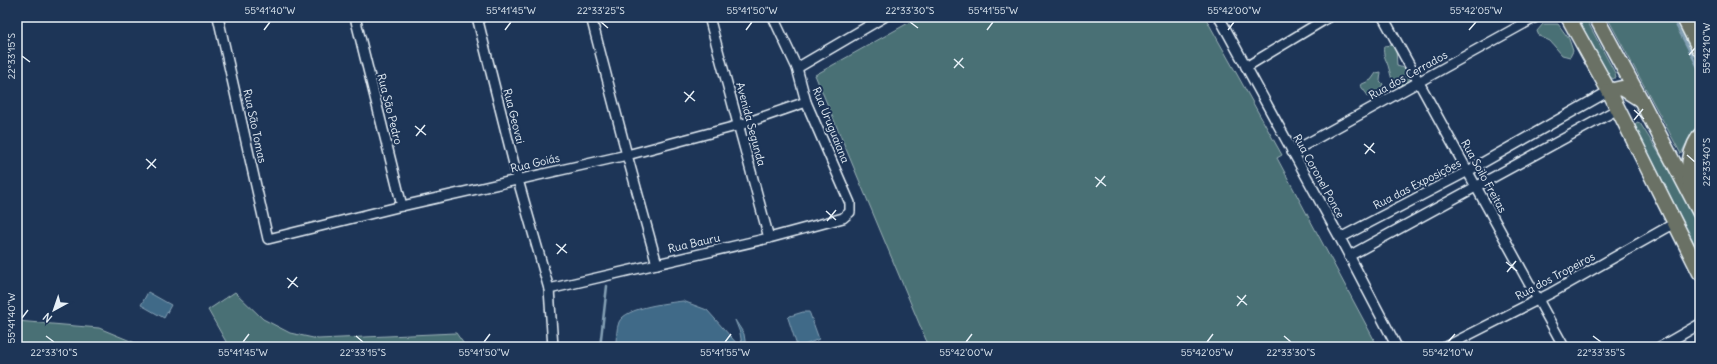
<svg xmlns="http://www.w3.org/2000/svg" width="1717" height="364" font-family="Delius,sans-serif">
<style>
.green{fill:#4a7074;stroke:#99b0b6}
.water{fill:#416a88;stroke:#84a0b5}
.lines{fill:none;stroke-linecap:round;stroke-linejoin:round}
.stream{stroke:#84a0b5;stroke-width:2.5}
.minor-casing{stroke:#e8f1f8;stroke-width:12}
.primary-casing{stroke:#e8f1f8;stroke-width:17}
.trunk-casing{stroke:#e8f1f8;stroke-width:18}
.minor{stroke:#1d3557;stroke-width:9}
.primary{stroke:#6a7165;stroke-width:14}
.trunk{stroke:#6a7165;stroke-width:15}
.ticks{fill:none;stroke:#e8f1f8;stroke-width:1.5}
.labels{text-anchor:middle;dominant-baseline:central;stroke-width:4;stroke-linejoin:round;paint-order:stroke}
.street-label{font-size:11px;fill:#e8f1f8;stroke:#1d3557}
.neatline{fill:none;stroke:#e8f1f8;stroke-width:1.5}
.ticks-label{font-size:10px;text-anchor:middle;fill:#e8f1f8}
</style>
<rect width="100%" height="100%" fill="#1d3557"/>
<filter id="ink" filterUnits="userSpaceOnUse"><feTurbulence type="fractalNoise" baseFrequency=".025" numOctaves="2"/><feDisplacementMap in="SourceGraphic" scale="8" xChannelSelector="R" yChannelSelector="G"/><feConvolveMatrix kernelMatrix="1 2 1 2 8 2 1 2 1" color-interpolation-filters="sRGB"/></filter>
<g filter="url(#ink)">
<!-- green -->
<g class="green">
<polygon points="919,17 1205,17 1282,155 1277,158 1378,347 929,347 815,75"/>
<polygon points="1577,17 1585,17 1615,73 1616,77 1613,79 1610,77"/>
<polygon points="1607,17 1677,17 1700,64 1700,123 1691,134 1681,154"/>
<polygon points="1543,24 1558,24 1569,39 1573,51 1570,57 1562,55 1550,41 1539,36 1537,31"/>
<path d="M1391,45l5,4 1,17 13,4 2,3 -4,9 -6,4 -7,-1c-4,-6 -4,-10 -6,-16 -2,-9 -7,-13 -5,-23z"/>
<polygon points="1381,72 1380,81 1383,84 1376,97 1369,97 1360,85 1371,80 1376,73"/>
<polygon points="1637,122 1640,123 1672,174 1700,226 1700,255 1635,126"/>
<polygon points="235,292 263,319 290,333 318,339 456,333 466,347 229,347 208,310"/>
<polygon points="17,321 99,328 145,347 17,347"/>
</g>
<!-- water -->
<g class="water">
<polygon points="148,292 171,305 164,318 141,305"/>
<path d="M683,301l24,9 32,36 3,-1 -2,-12 -5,-13 9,14 2,13 10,-3 -4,3h-137c2,-8 1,-18 4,-25 7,-15 49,-19 64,-21z"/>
<polygon points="803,312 809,312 810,314 819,339 800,347 797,346 788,318 790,316"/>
</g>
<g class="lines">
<!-- stream -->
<g class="stream">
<polyline points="1672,17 1700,71"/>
<polyline points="600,347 607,286"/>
</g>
<defs>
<g id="minor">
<polyline points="218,17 268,239 402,206 627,155 740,125 806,102"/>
<polyline points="355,17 402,206"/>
<polyline points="477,17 518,180 549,289 553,347"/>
<polyline points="591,17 627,155 657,264"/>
<polyline points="709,17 769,238"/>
<polyline points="1219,17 1340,238 1397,347"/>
<polyline points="1383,17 1564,347"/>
<polyline points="1246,67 1329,17"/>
<polyline points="797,68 884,17"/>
<polyline points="1292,152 1536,17"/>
<polyline points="1340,238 1468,171 1609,91"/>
<polyline points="1349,256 1618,109"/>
<polyline points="549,289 769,238 843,218 850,212 850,203 806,102 797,68 773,17"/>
<polyline points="1445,347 1551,293 1675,223"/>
<polyline points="1660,347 1700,324"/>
</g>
<g id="primary">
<polyline points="1568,17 1609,91 1700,273"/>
<polyline points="1596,17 1642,102 1700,213"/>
<polyline points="1609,91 1622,88 1641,100"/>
</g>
<g id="trunk">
<polyline points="1684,17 1700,49"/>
<path d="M1696,204c-8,-24 -11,-45 4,-68"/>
</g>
</defs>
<!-- minor casing -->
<use href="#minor" class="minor-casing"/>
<!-- primary casing -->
<use href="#primary" class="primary-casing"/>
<!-- trunk casing -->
<use href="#trunk" class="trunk-casing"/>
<!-- minor -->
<use href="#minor" class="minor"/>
<!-- primary -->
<use href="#primary" class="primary"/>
<!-- trunk -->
<use href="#trunk" class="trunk"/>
</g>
</g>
<!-- ticks -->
<path class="ticks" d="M601,22l7,6M910,22l8,6M264,30l6,-8M505,30l6,-8M746,30l6,-8M987,30l6,-8M1228,30l6,-8M1469,30l7,-8M1689,55l6,-7M22,56l8,6M954,59l10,9M954,68l9,-10M684,92l11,9M685,102l9,-11M1634,110l10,9M1634,120l9,-11M415,126l11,9M416,136l9,-11M1364,144l11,9M1365,154l9,-11M1687,155l8,7M146,159l10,9M147,169l9,-10M1095,177l11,9M1096,187l9,-11M826,211l10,9M827,221l9,-11M556,244l11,9M557,254l9,-10M1506,262l11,9M1507,272l9,-11M287,278l11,9M288,288l9,-11M1237,296l10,9M1237,306l9,-11M22,318l6,-8M46,336l8,6M356,336l7,6M1284,336l7,6M1593,336l8,6M243,342l6,-8M484,342l6,-8M725,342l6,-8M966,342l6,-8M1207,342l6,-8M1448,342l7,-8"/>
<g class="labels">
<!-- street labels -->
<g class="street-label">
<text transform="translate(1408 75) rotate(-29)">Rua dos Cerrados</text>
<text transform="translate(390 109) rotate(76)">Rua São Pedro</text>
<text transform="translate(514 116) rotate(76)">Rua Geovai</text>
<text transform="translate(751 124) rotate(75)">Avenida Segunda</text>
<text transform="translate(831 125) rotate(68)">Rua Uruguaiana</text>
<text transform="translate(255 126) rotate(78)">Rua São Tomas</text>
<text transform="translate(535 163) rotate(-13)">Rua Goiás</text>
<text transform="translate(1319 176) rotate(61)">Rua Coronel Ponce</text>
<text transform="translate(1484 176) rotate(61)">Rua Soilo Freitas</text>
<text transform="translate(1417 184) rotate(-27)">Rua das Exposições</text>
<text transform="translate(694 243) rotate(-13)">Rua Bauru</text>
<text transform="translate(1555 276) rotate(-28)">Rua dos Tropeiros</text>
</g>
</g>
<!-- margin -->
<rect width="1717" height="364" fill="none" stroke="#1d3557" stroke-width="44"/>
<!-- north arrow -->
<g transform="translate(54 310) rotate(220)" stroke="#1d3557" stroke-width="3" paint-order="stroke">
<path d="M0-3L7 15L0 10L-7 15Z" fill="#e8f1f8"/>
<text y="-6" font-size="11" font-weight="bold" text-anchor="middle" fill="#e8f1f8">N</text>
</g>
<rect x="22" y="22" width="1673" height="320" class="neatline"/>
<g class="ticks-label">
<text x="270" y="14">55°41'40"W</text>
<text x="511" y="14">55°41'45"W</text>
<text x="601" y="14">22°33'25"S</text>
<text x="752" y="14">55°41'50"W</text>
<text x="910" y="14">22°33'30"S</text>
<text x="993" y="14">55°41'55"W</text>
<text x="1234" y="14">55°42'00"W</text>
<text x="1476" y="14">55°42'05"W</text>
<text transform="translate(1706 48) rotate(-90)" y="4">55°42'10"W</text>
<text transform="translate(11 56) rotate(-90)" y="4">22°33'15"S</text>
<text transform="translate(1706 162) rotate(-90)" y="4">22°33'40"S</text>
<text transform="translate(11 318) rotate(-90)" y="4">55°41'40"W</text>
<text x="54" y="356">22°33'10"S</text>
<text x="243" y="356">55°41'45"W</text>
<text x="363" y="356">22°33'15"S</text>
<text x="484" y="356">55°41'50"W</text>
<text x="725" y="356">55°41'55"W</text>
<text x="966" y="356">55°42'00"W</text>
<text x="1207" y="356">55°42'05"W</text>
<text x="1291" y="356">22°33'30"S</text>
<text x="1448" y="356">55°42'10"W</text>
<text x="1601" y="356">22°33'35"S</text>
</g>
</svg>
